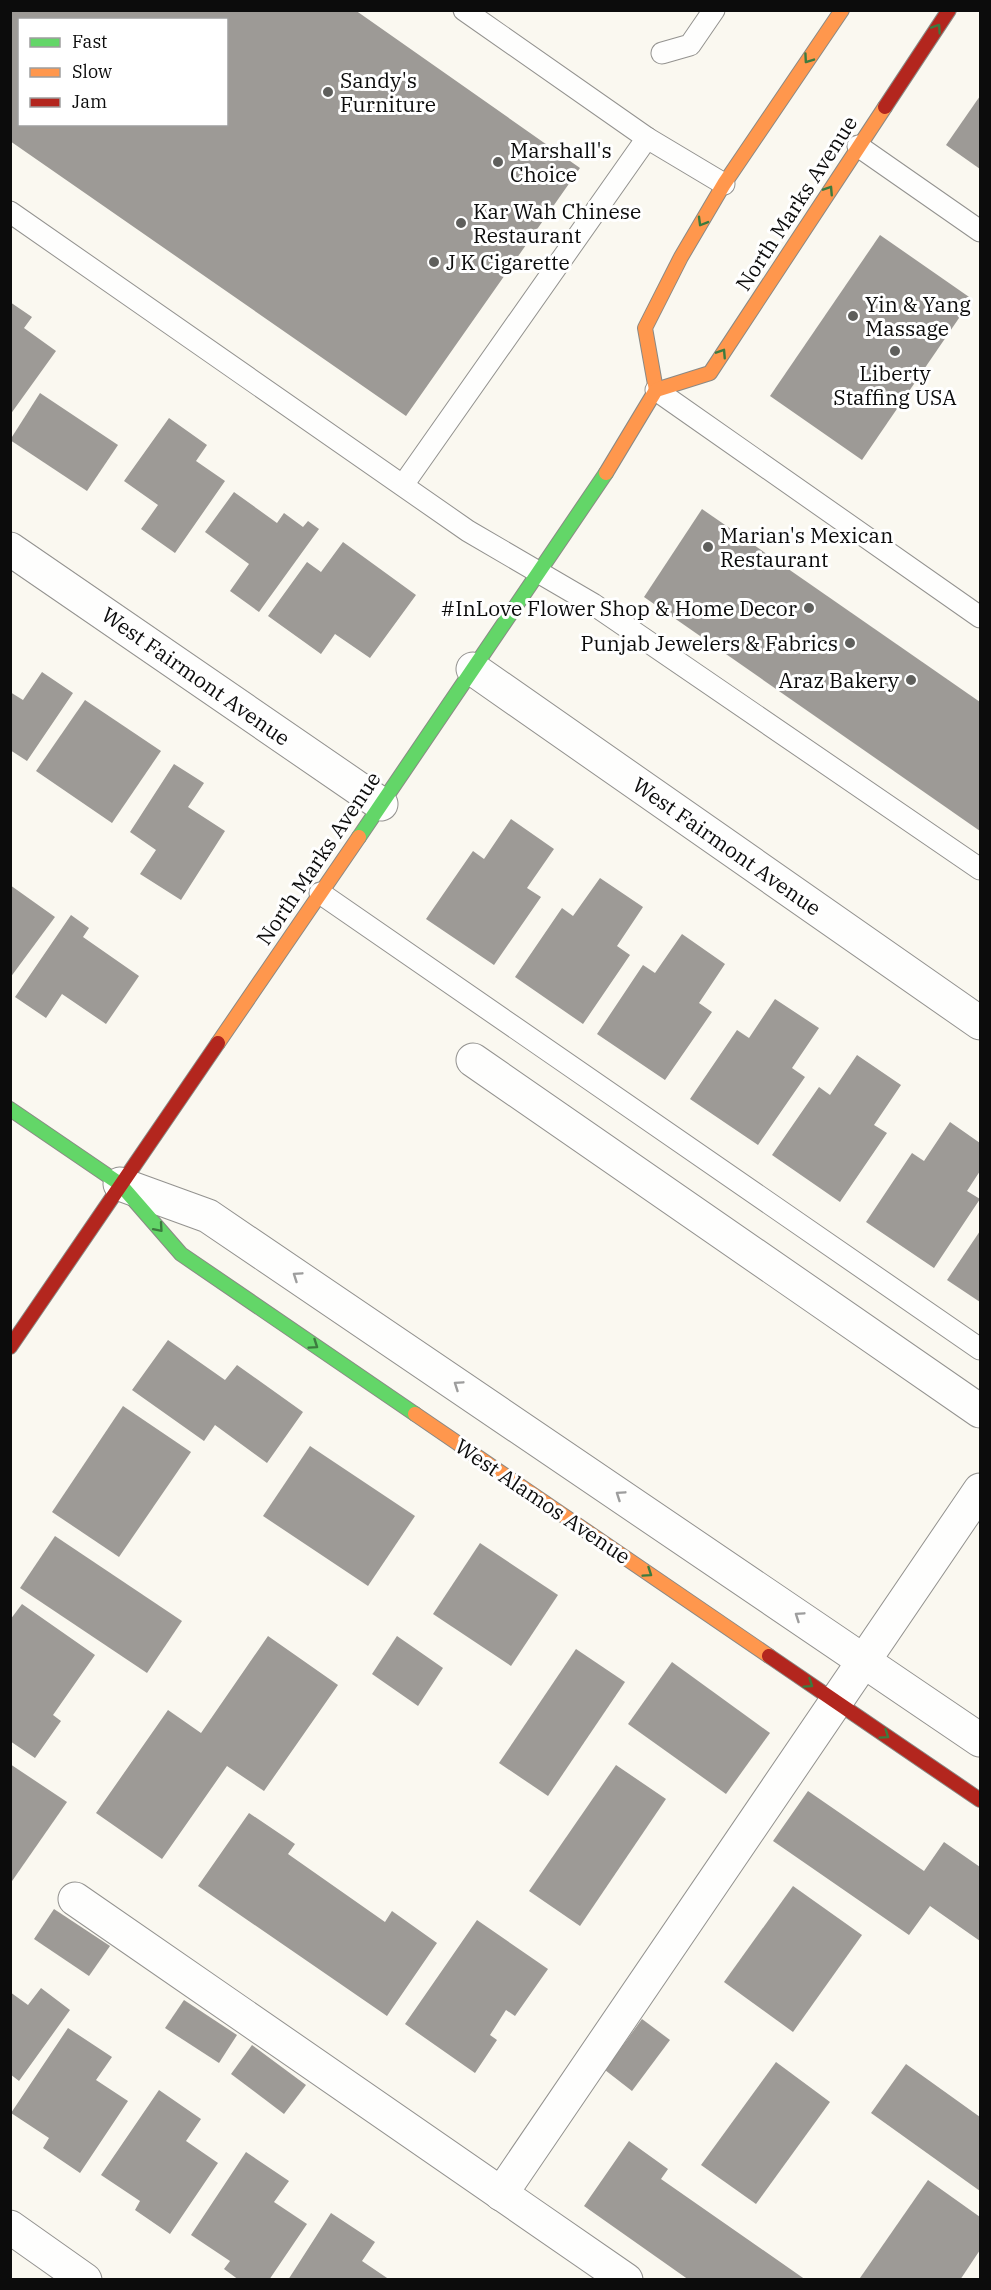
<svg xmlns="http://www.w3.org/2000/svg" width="991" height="2290" font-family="'IBM Plex Serif',serif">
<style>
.building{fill:#9d9a96;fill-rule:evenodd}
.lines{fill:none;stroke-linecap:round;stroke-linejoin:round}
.lane-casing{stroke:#93928f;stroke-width:23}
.street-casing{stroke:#93928f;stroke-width:35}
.fast-casing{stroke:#8a8985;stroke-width:16}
.slow-casing{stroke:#8a8985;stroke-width:16}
.jam-casing{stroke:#8a8985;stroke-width:16}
.lane{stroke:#fefefd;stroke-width:21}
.street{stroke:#fefefd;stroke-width:33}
.fast{stroke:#63d668;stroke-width:14}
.slow{stroke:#ff974d;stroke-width:14}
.jam{stroke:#b3261e;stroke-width:14}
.oneway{stroke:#3c7b3f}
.oneway2{stroke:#9d9d9d}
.poi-dot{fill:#5f5f5c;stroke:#fff;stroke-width:2}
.labels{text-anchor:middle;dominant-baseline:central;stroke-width:6;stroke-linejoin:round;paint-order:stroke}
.poi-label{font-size:21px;fill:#0c0c0c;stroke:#fff;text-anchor:start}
.street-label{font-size:21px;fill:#0c0c0c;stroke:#fff}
</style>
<rect width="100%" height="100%" fill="#faf8f0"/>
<!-- building -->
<g class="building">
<path d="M10,10h345l225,158 -174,248 -396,-275zM20,20h206v104h-206z"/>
<polygon points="980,96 980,169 946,145"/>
<polygon points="880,235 972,299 862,460 770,396"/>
<polygon points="10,302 32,317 24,328 56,351 10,415"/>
<polygon points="40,393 118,445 87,491 10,440"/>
<polygon points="169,418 207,445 196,461 225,481 175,553 141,529 158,505 124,481"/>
<polygon points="234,492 277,523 284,513 303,527 308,521 319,529 259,612 230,591 249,564 205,532"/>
<polygon points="702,509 980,702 980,831 644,597"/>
<polygon points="343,542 416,595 370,658 335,634 321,654 268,616 307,562 321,572"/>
<polygon points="42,672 73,693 27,761 10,750 10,692 23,700"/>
<polygon points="85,700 161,751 112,823 36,771"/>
<polygon points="174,764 204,783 188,807 225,831 181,900 140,874 156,850 130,832"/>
<polygon points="511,819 554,849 527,888 541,897 494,965 426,919 473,851 484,859"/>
<polygon points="600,878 643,907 617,946 630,955 583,1024 515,977 562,908 573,916"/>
<polygon points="10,885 55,917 10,978"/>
<polygon points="71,915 89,928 83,937 139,976 106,1024 62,994 46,1018 15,997"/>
<polygon points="682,934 725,964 699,1003 712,1012 665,1080 597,1034 643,965 655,973"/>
<polygon points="775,999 819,1028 792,1068 805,1077 758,1145 690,1099 737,1030 749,1038"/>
<polygon points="857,1055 901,1085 874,1125 887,1133 840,1202 772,1155 819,1087 830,1095"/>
<polygon points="950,1122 980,1143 980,1171 967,1191 980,1199 934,1268 866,1222 912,1153 924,1161"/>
<polygon points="980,1231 980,1302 947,1280"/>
<polygon points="168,1340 225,1380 237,1365 303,1412 267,1463 215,1425 204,1441 132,1390"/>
<polygon points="123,1406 191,1452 119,1557 52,1512"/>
<polygon points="310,1446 415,1516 368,1586 263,1516"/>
<polygon points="55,1536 182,1621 147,1673 20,1588"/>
<polygon points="480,1543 558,1595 511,1666 433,1614"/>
<polygon points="22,1604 95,1655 53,1715 61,1721 35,1758 10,1741 10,1620"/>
<polygon points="268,1636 338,1685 264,1791 227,1766 162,1859 96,1813 168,1710 201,1733"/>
<polygon points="397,1636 443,1668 418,1706 372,1674"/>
<polygon points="576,1649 625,1682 548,1796 499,1763"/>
<polygon points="672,1662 770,1733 726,1794 628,1724"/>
<polygon points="10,1764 67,1802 10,1884"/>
<polygon points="616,1765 666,1799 580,1926 529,1891"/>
<polygon points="808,1791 924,1871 944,1842 980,1867 980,1941 930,1906 909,1935 773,1841"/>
<polygon points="249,1813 295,1844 288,1854 385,1922 392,1911 437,1943 387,2016 198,1886"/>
<polygon points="793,1886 862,1935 793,2032 724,1982"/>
<polygon points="54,1909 110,1946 89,1976 34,1939"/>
<polygon points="477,1920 548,1969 515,2016 506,2010 490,2035 497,2040 475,2073 405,2024"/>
<polygon points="41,1988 70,2010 19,2081 10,2074 10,1992 28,2005"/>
<polygon points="184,2000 237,2035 219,2063 165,2028"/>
<polygon points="642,2019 670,2040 632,2091 605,2070"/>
<polygon points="68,2028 112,2057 96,2080 128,2101 80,2173 43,2148 49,2138 11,2113"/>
<polygon points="252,2045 306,2085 284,2114 231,2074"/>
<polygon points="776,2062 830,2102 756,2204 701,2165"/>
<polygon points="906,2064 980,2117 980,2191 871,2113"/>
<polygon points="159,2090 201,2119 186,2141 218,2163 170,2234 135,2210 140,2201 101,2175"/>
<polygon points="629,2141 668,2169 661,2179 806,2280 689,2280 584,2206"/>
<polygon points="246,2152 289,2181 274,2202 307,2224 269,2280 239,2280 224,2269 230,2261 191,2235"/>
<polygon points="928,2180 980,2217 980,2250 960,2280 862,2280 860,2278"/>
<polygon points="331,2213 375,2242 362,2261 390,2280 288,2280"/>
</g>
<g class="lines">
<defs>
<g id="lane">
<polyline points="464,10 647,138 724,184"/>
<polyline points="662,53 690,45 714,10"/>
<polyline points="858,146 980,231"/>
<polyline points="10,212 468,531 593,604 980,869"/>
<polyline points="656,390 980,617"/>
<polyline points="403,485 647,138"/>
<polyline points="320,893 980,1349"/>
</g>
<g id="street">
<polyline points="10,549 381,804"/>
<polyline points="473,669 980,1023"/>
<polyline points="473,1060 980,1411"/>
<polyline points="120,1184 208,1216 980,1740"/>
<polyline points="75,1899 626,2280"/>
<polyline points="501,2194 980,1490"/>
<polyline points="10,2227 85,2280"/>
</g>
<g id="fast">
<polyline points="359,837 606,473"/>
<polyline points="10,1109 120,1184 181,1254 415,1414"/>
</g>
<g id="slow">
<polyline points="656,390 645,328 681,257 724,184 842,10"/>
<polyline points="606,473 656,390 710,373 885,107"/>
<polyline points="218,1043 359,837"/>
<polyline points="415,1414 769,1656"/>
</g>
<g id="jam">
<polyline points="885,107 949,10"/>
<polyline points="10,1347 218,1043"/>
<polyline points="769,1656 980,1800"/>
</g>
</defs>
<!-- lane casing -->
<use href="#lane" class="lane-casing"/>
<!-- street casing -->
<use href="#street" class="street-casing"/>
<!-- fast casing -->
<use href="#fast" class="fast-casing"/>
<!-- slow casing -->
<use href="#slow" class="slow-casing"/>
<!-- jam casing -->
<use href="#jam" class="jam-casing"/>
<!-- lane -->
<use href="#lane" class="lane"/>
<!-- street -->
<use href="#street" class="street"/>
<!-- fast -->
<use href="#fast" class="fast"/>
<!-- slow -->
<use href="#slow" class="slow"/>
<!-- jam -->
<use href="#jam" class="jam"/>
</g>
<!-- one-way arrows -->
<defs><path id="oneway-chevron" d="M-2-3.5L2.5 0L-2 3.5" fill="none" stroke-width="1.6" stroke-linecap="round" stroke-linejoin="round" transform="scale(1.5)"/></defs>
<g class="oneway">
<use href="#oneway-chevron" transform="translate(937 28) rotate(-56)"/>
<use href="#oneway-chevron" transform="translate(808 59) rotate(125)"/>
<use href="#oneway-chevron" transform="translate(829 190) rotate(-57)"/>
<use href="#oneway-chevron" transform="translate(702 222) rotate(120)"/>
<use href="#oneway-chevron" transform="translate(722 353) rotate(-57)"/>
<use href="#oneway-chevron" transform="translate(159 1228) rotate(49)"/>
<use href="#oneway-chevron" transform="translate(314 1345) rotate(34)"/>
<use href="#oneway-chevron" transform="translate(648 1573) rotate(34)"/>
<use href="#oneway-chevron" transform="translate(809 1684) rotate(34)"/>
<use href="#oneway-chevron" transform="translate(885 1735) rotate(34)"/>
</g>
<g class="oneway2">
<use href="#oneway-chevron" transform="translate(297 1276) rotate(-146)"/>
<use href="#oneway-chevron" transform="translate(458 1385) rotate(-146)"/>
<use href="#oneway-chevron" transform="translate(620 1495) rotate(-146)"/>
<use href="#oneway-chevron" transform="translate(799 1616) rotate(-146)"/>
</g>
<!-- markers -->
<g class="poi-dot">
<circle cx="328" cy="92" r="6"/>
<circle cx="498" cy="162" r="6"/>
<circle cx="461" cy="223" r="6"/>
<circle cx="434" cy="262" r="6"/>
<circle cx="853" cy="316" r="6"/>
<circle cx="895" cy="351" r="6"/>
<circle cx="708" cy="547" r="6"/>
<circle cx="809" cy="608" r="6"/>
<circle cx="850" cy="643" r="6"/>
<circle cx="911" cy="680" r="6"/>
</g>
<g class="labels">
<!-- poi labels -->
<g class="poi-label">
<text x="340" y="80">Sandy's<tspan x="340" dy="24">Furniture</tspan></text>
<text x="510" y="150">Marshall's<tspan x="510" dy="24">Choice</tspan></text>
<text x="473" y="211">Kar Wah Chinese<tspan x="473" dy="24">Restaurant</tspan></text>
<text x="446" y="262">J K Cigarette</text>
<text x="865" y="304">Yin &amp; Yang<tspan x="865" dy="24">Massage</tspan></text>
<text x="895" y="373" text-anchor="middle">Liberty<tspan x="895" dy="24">Staffing USA</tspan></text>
<text x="720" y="535">Marian's Mexican<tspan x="720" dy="24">Restaurant</tspan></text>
<text x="797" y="608" text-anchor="end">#InLove Flower Shop &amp; Home Decor</text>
<text x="838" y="643" text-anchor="end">Punjab Jewelers &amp; Fabrics</text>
<text x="899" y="680" text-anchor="end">Araz Bakery</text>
</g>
<!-- street labels -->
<g class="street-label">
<text transform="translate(796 203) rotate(-57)">North Marks Avenue</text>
<text transform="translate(196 676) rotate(35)">West Fairmont Avenue</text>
<text transform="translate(727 846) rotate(35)">West Fairmont Avenue</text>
<text transform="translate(318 858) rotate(-56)">North Marks Avenue</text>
<text transform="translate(543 1501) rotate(34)">West Alamos Avenue</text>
</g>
</g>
<!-- border -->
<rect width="991" height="2290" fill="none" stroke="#0c0c0c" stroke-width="24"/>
<!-- legend -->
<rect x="18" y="18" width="210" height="108" fill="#ffffff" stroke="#9e9e9e" stroke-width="1.5"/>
<rect x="30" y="38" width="30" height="9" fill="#63d668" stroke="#9e9e9e" stroke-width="1.5"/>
<text x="72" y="48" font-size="18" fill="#0c0c0c">Fast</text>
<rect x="30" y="68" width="30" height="9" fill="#ff974d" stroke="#9e9e9e" stroke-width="1.5"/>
<text x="72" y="78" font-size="18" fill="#0c0c0c">Slow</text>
<rect x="30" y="98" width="30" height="9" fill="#b3261e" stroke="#9e9e9e" stroke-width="1.5"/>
<text x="72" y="108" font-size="18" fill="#0c0c0c">Jam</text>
</svg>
